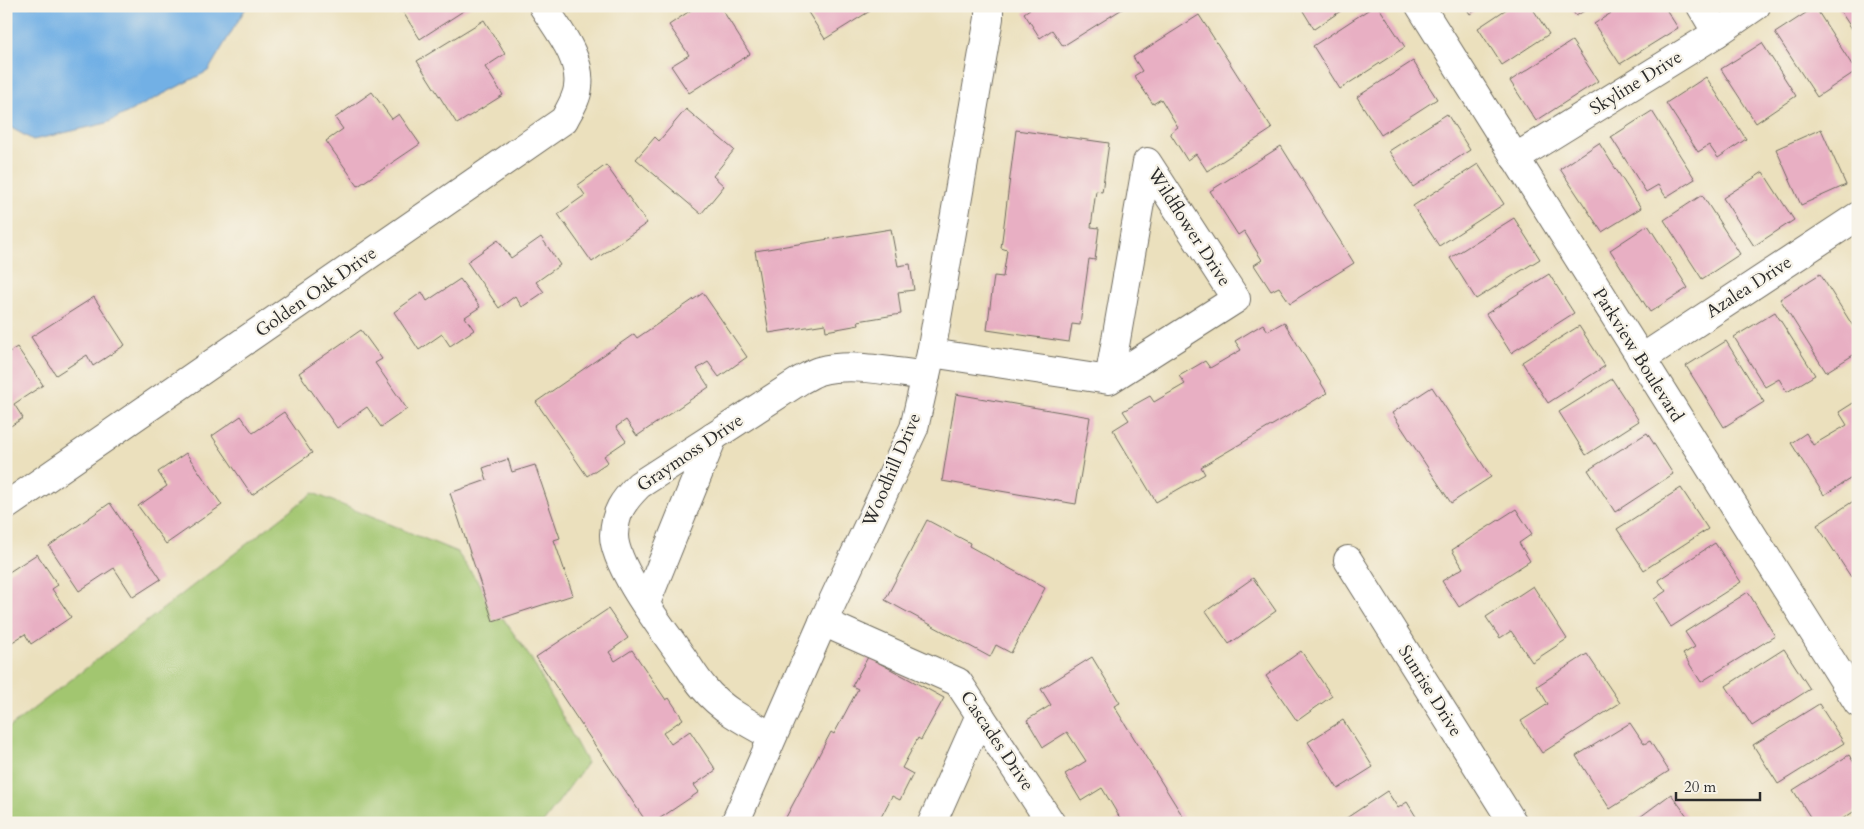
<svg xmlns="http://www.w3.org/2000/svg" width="1864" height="829" font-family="Cardo,serif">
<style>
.green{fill:#a2c670;stroke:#66784e}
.water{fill:#72b0e5;stroke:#4e6e88}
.building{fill:#e8afc3}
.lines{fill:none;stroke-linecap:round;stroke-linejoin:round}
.minor-casing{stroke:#6e6a5e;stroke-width:30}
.minor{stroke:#fff;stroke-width:28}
.labels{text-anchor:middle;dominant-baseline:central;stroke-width:4.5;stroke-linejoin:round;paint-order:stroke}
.street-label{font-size:18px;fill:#2b2b2b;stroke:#f7f3e8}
</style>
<rect width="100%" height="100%" fill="#f7f3e8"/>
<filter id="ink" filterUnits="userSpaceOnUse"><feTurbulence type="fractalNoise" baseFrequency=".02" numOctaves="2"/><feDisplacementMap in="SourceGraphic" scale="10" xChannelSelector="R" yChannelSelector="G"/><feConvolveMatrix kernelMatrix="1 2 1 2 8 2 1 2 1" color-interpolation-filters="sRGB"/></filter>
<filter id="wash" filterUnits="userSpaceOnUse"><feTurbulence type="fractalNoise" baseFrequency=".0096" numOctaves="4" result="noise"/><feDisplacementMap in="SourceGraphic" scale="20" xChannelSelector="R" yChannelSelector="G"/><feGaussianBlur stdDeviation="1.12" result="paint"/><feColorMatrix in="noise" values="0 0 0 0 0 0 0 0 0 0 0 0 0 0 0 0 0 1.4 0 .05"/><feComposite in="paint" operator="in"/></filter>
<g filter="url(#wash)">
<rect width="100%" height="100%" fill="#ebe0bd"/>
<!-- green -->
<polygon class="green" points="313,493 457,552 532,660 587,763 543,823 6,823 6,730"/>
<!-- water -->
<polygon class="water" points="6,6 247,6 208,71 107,123 33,140 6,125"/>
<g id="blocks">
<!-- building -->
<g class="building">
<polygon points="399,6 471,6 420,39"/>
<polygon points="697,6 720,6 750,54 689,93 671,66 689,55 669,25"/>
<polygon points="804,6 878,6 825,39"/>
<polygon points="1034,6 1127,6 1063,46 1052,30 1040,38 1024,13"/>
<polygon points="1300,6 1348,6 1314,29"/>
<polygon points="1374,6 1378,6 1405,47 1340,89 1313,46"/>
<polygon points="1465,6 1482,6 1470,14"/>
<polygon points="1511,6 1531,6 1549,34 1502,65 1478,28"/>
<polygon points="1569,6 1592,6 1576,16"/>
<polygon points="1622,6 1664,6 1678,28 1620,64 1594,24"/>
<polygon points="1837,6 1858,6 1858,38"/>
<polygon points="1815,7 1856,71 1817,97 1775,33"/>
<polygon points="1199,15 1272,129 1207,171 1196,154 1187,160 1170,133 1178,127 1161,99 1153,104 1134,76 1142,71 1133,57"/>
<polygon points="484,20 505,54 485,67 503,95 457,124 417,61"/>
<polygon points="1572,41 1598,81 1536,121 1510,81"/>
<polygon points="1762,43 1796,96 1756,123 1721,69"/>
<polygon points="1413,61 1437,99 1381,135 1357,97"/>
<polygon points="1706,77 1746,139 1718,158 1709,145 1698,152 1666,103"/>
<polygon points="372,92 392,119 399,114 420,144 358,186 326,141 343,129 335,118"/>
<polygon points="686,109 734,150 713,176 724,186 701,214 636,159 655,137 659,141"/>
<polygon points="1652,111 1695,179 1666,197 1658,185 1646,192 1611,137"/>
<polygon points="1447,114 1470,150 1413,187 1389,151"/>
<polygon points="1821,129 1846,185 1801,205 1776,149"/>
<polygon points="1016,130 1109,143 1102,192 1096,191 1091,227 1099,228 1095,260 1089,259 1080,325 1072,324 1069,342 987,330 994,276 1003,277 1007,250 1001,248"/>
<polygon points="1599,143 1641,208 1602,232 1560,169"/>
<polygon points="1281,146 1354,263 1290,303 1279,287 1271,291 1254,265 1262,260 1244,231 1238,235 1210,191"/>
<polygon points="1478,164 1504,204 1439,246 1413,206"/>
<polygon points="606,165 647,223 592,262 558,214 585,195 578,185"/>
<polygon points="1763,172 1794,220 1754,246 1723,198"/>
<polygon points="1702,195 1740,254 1702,279 1664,220"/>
<polygon points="1514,218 1540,259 1476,299 1450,258"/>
<polygon points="1648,225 1688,288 1650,312 1610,250"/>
<polygon points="891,229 898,266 910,264 914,290 898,292 901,314 858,321 859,325 826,331 825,324 769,333 755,251"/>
<polygon points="541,237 560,265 536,282 544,292 522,307 515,296 499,308 467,262 498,240 511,258"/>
<polygon points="1549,274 1574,313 1511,353 1486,314"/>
<polygon points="1820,274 1858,334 1858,352 1826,372 1780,299"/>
<polygon points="460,279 480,307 465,317 474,330 450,346 442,334 419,350 394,312 422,292 427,301"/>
<polygon points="703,293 747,357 719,377 708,362 697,369 709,387 637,436 626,420 616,427 626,441 604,456 608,462 587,476 536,402 634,334 637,338"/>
<polygon points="94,297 125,345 93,366 87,355 56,375 31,337"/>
<polygon points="1775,312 1815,375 1787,392 1779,379 1765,387 1734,337"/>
<polygon points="1284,322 1327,393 1201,467 1205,474 1156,502 1113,430 1129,420 1123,411 1150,396 1154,402 1185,384 1179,376 1205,361 1210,368 1241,350 1235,341 1263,324 1268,331"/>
<polygon points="1579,326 1605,366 1548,403 1522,362"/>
<polygon points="361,330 382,359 375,363 407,409 381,427 367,407 337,428 299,373"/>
<polygon points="1726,341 1764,402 1724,427 1686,366"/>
<polygon points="17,347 43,385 14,404 23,418 6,429 6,354"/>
<polygon points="1612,379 1639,421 1586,455 1559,412"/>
<polygon points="1432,387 1491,477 1451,503 1392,413"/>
<polygon points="956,394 1090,417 1076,504 942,481"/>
<polygon points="1858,400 1858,474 1824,495 1791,443 1806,433 1813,445 1847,425 1839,412"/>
<polygon points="284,412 312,453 252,495 212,436 241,416 253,433"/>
<polygon points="1647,433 1673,474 1615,512 1588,470"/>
<polygon points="186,453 222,505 166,544 138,506 167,486 158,472"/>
<polygon points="508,459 512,472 535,465 560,538 554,540 573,595 493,621 450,493 487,480 483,468"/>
<polygon points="1681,488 1708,529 1644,570 1617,529"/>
<polygon points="1858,498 1858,572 1851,577 1817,525"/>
<polygon points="110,503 161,579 133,597 114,568 79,591 49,546"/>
<polygon points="1516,509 1532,534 1519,543 1530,561 1459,607 1442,581 1463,568 1452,550"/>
<polygon points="927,520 970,543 969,546 1045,588 1011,653 996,645 990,657 885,600"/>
<polygon points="1715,543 1741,582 1671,627 1654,599 1666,591 1658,580"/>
<polygon points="37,554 58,585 52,589 71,617 31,644 25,634 6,646 6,574"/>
<polygon points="1253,578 1276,611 1229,644 1206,611"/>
<polygon points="1533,586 1567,639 1532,662 1511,631 1500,638 1486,617"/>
<polygon points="1748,592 1775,636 1701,682 1683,654 1695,647 1685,632"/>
<polygon points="608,609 628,638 609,652 615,661 632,650 666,700 669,698 683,719 663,733 671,744 690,731 716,770 694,785 699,792 653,823 647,823 536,657"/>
<polygon points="1784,649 1810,689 1752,726 1726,686"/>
<polygon points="1301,651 1332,696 1297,721 1266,676"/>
<polygon points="1587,654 1620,703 1542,753 1521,721 1548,704 1537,686"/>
<polygon points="868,657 944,698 921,740 918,738 902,768 913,774 900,800 892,796 878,823 783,823 831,732 834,734 858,689 852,686"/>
<polygon points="1092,657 1120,703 1114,706 1187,823 1112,823 1120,818 1102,788 1081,801 1065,774 1086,761 1067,732 1043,747 1027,720 1051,705 1041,689"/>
<polygon points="1819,704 1844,743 1778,784 1753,745"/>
<polygon points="1343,720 1373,767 1338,789 1308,742"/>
<polygon points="1630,723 1644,744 1650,741 1669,771 1610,809 1576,756"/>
<polygon points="1849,755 1858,769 1858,809 1836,823 1814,823 1793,790"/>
<polygon points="1387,791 1398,808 1407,802 1420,823 1339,823"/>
<polygon points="1671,794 1690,820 1687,823 1632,823"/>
</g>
</g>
</g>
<g filter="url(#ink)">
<use href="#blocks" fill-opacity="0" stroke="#6e6a5e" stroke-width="1"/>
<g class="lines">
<defs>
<g id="minor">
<polyline points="1420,6 1858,703"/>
<polyline points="1701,6 1717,33"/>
<polyline points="1515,158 1717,33 1756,6"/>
<polyline points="931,353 1109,380 1147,162 1236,299 1109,380"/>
<polyline points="1641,359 1858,216"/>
<path d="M6,506l558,-386c5,-10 13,-21 14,-33 4,-29 -20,-57 -35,-81"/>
<polyline points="1348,560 1513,823"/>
<polyline points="646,603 713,437"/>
<polyline points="823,622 958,682 1051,823"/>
<path d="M772,736c-24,-13 -50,-26 -68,-48 -9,-10 -16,-23 -24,-34 -18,-26 -66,-88 -66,-119 1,-23 9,-34 25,-50l162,-105c6,-3 12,-7 18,-9 34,-9 73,1 107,5"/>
<polyline points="735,823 823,622 914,428 931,353 989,18 989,6"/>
<polyline points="932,823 980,715"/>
</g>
</defs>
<!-- minor casing -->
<use href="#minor" class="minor-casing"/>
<!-- minor -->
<use href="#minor" class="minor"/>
</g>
</g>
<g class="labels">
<!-- street labels -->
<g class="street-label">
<text transform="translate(1636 83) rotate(-32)">Skyline Drive</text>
<text transform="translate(1189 227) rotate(57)">Wildflower Drive</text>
<text transform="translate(1749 287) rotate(-33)">Azalea Drive</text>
<text transform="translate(316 292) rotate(-35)">Golden Oak Drive</text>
<text transform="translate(1638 355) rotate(58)">Parkview Boulevard</text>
<text transform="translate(690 453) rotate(-34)">Graymoss Drive</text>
<text transform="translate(892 470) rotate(-67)">Woodhill Drive</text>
<text transform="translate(1430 691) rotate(58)">Sunrise Drive</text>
<text transform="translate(997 741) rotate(56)">Cascades Drive</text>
</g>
</g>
<!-- margin -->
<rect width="1864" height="829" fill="none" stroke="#f7f3e8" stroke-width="25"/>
<!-- scale -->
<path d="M1676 792v8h84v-8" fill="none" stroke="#2b2b2b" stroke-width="2.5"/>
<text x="1684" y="792" font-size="15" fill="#2b2b2b" stroke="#f7f3e8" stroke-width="4" paint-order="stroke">20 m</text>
</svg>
